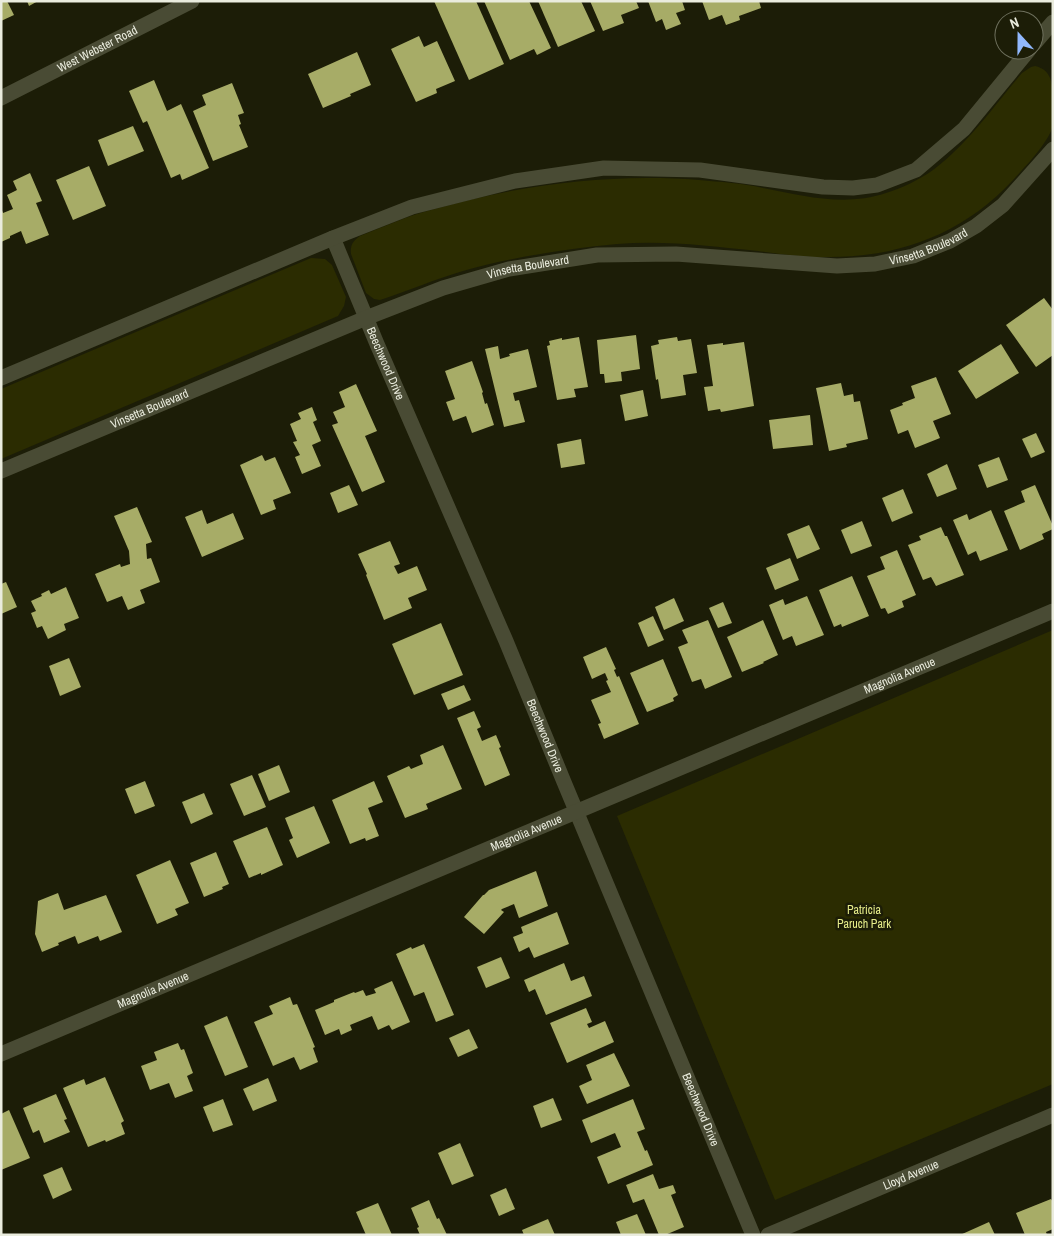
<svg xmlns="http://www.w3.org/2000/svg" width="1054" height="1236" font-family="'Archivo Narrow',sans-serif">
<style>
.green{fill:#2b2c01}
.building{fill:#a7ac67}
.lines{fill:none;stroke-linecap:round;stroke-linejoin:round}
.minor{stroke:#494b34;stroke-width:15}
.labels{text-anchor:middle;dominant-baseline:central;stroke-width:5;stroke-linejoin:round;paint-order:stroke}
.street-label{font-size:12px;fill:#eaecde;stroke:#1c1d07}
.park-label{font-size:12px;fill:#e6ec8a;stroke:#1c1d07}
</style>
<rect width="100%" height="100%" fill="#1c1d07"/>
<!-- green -->
<g class="green">
<path d="M1035,66c19,4 18,23 18,39 0,7 1,14 0,20 -3,16 -29,43 -40,55 -49,53 -112,77 -183,77 -24,1 -49,-3 -72,-6 -47,-5 -94,-11 -141,-7 -52,5 -104,13 -154,27 -28,8 -55,20 -83,29l-6,-1 -8,-6 -15,-39c-1,-9 2,-13 9,-18 23,-9 47,-20 71,-26 87,-25 178,-37 268,-30 22,2 43,3 64,8 41,8 82,19 123,5 16,-5 33,-13 47,-23 35,-26 61,-64 89,-97l9,-6z"/>
<polygon points="311,258 325,259 332,265 346,297 344,306 338,316 1,459 1,389"/>
<polygon points="1053,630 1053,1084 775,1200 617,816"/>
</g>
<!-- building -->
<g class="building">
<polygon points="1,1 7,1 14,15 1,21"/>
<polygon points="27,1 38,1 29,6"/>
<polygon points="434,1 476,1 504,64 469,80"/>
<polygon points="484,1 529,1 551,48 537,55 534,49 510,60"/>
<polygon points="538,1 581,1 595,31 558,47"/>
<polygon points="590,1 636,1 639,8 621,15 624,23 603,31"/>
<polygon points="648,1 682,1 685,10 676,13 681,24 666,30 662,19 656,22"/>
<polygon points="702,1 759,1 761,8 739,16 740,20 726,25 722,15 709,20"/>
<polygon points="419,36 424,47 437,41 455,81 436,89 437,93 416,102 391,49"/>
<polygon points="357,52 371,85 350,94 351,96 323,108 308,74"/>
<polygon points="154,80 167,111 181,104 209,168 182,180 180,174 171,178 147,121 143,123 129,91"/>
<polygon points="232,83 244,113 238,115 241,124 239,125 248,147 213,161 193,111 206,105 202,95"/>
<polygon points="133,126 144,151 108,166 98,140"/>
<polygon points="89,166 106,206 73,220 56,180"/>
<polygon points="30,173 42,201 36,203 49,235 26,244 21,231 10,236 10,238 1,242 1,208 3,213 13,209 7,195 17,190 13,181"/>
<polygon points="1044,298 1053,310 1053,355 1036,367 1006,325"/>
<polygon points="636,335 640,369 621,372 622,381 605,383 604,374 600,374 597,340"/>
<polygon points="579,337 588,387 574,389 576,397 557,400 547,346 550,345 549,341 562,338 562,340"/>
<polygon points="677,337 678,341 691,339 697,373 683,375 686,395 661,399 658,379 656,380 651,346 659,344 658,340"/>
<polygon points="744,342 754,406 721,412 720,409 708,411 704,387 713,386 707,345 723,343 723,345"/>
<polygon points="1001,344 1019,373 976,399 958,371"/>
<polygon points="498,346 500,359 510,356 509,354 528,349 537,387 513,393 515,401 519,400 525,422 504,427 485,349"/>
<polygon points="472,361 483,392 482,393 485,404 487,403 494,425 472,433 466,416 453,421 446,402 455,399 445,371"/>
<polygon points="936,377 951,414 933,421 940,438 915,448 908,430 898,434 890,410 903,405 902,403 915,398 911,386"/>
<polygon points="841,383 844,396 853,394 854,402 860,401 868,439 846,444 847,447 829,451 816,388"/>
<polygon points="356,384 377,431 365,436 385,482 362,492 332,425 338,423 333,412 345,407 339,392"/>
<polygon points="643,390 648,416 625,421 620,395"/>
<polygon points="312,407 317,420 313,422 321,441 312,445 321,466 302,474 295,457 300,455 293,442 297,441 290,424 301,419 298,413"/>
<polygon points="810,415 813,445 773,449 769,420"/>
<polygon points="1036,433 1045,452 1031,458 1022,439"/>
<polygon points="581,439 585,464 561,468 557,444"/>
<polygon points="262,455 265,461 275,457 291,493 273,500 276,509 261,515 240,465"/>
<polygon points="999,457 1008,480 987,488 978,465"/>
<polygon points="947,464 957,489 937,497 927,474"/>
<polygon points="349,485 358,505 338,513 330,493"/>
<polygon points="1035,485 1053,526 1053,529 1042,534 1044,539 1020,550 1004,511 1025,502 1021,491"/>
<polygon points="903,489 913,513 892,522 882,498"/>
<polygon points="137,507 152,542 146,544 147,559 151,558 160,582 140,590 145,603 128,610 122,596 107,602 95,574 120,564 121,567 130,564 129,551 114,516"/>
<polygon points="202,510 207,524 233,513 244,539 202,557 185,517"/>
<polygon points="991,510 1008,550 980,561 976,551 968,555 953,520 967,514 969,520"/>
<polygon points="862,521 872,546 851,554 841,530"/>
<polygon points="809,525 820,549 797,559 787,534"/>
<polygon points="941,527 945,536 947,536 964,575 936,586 931,577 923,580 908,545 921,540 919,536"/>
<polygon points="390,541 400,564 394,566 398,574 417,566 427,590 408,598 412,608 384,620 366,575 367,574 358,554"/>
<polygon points="897,550 916,595 902,601 904,607 888,614 885,608 881,609 867,576 885,569 880,557"/>
<polygon points="790,558 799,580 775,590 766,568"/>
<polygon points="852,576 869,616 842,627 841,624 834,627 819,590"/>
<polygon points="6,582 17,607 1,614 1,584"/>
<polygon points="66,587 79,618 64,624 66,630 48,639 42,626 37,628 31,613 36,611 31,601 42,596 41,594 49,590 51,594"/>
<polygon points="807,596 824,635 796,646 792,636 783,640 769,605 783,599 785,605"/>
<polygon points="674,598 684,621 664,630 655,607"/>
<polygon points="723,602 732,623 718,628 709,608"/>
<polygon points="653,616 664,640 648,647 638,623"/>
<polygon points="708,620 732,677 705,689 701,679 692,682 678,647 688,643 682,630"/>
<polygon points="763,620 778,655 763,662 764,663 742,672 727,637"/>
<polygon points="441,623 463,675 414,695 392,644"/>
<polygon points="606,647 616,669 614,670 617,677 619,676 639,724 604,739 598,724 601,723 591,700 611,692 606,681 608,680 605,673 592,679 583,657"/>
<polygon points="69,658 81,687 60,696 49,666"/>
<polygon points="663,659 678,695 673,698 674,701 647,712 630,673"/>
<polygon points="464,685 471,700 448,710 441,694"/>
<polygon points="474,711 481,727 477,729 482,741 496,735 501,747 499,748 510,775 485,786 457,718"/>
<polygon points="443,745 462,789 426,804 428,809 405,818 387,776 409,766 411,769 423,764 420,755"/>
<polygon points="279,765 290,792 269,801 258,774"/>
<polygon points="252,775 266,807 244,816 230,784"/>
<polygon points="145,781 155,806 135,814 125,789"/>
<polygon points="374,781 383,802 368,808 379,836 366,841 365,838 350,844 332,800"/>
<polygon points="204,793 213,814 191,824 182,802"/>
<polygon points="314,806 330,843 297,858 289,840 293,838 285,818"/>
<polygon points="267,827 283,865 261,875 261,873 249,878 233,841"/>
<polygon points="216,852 229,884 222,887 223,889 204,897 190,863"/>
<polygon points="170,860 189,903 175,909 178,915 157,924 136,875"/>
<polygon points="536,871 548,906 519,918 514,904 502,909 501,910 504,912 484,934 464,917 483,895 484,895 489,890"/>
<polygon points="58,893 64,910 106,895 122,932 100,941 98,936 78,944 75,936 58,943 59,945 42,952 35,934 38,901"/>
<polygon points="557,912 569,944 534,958 529,947 519,952 513,937 523,933 521,927"/>
<polygon points="424,944 454,1015 436,1022 424,992 414,996 396,954 411,947 412,949"/>
<polygon points="501,957 510,978 486,988 477,967"/>
<polygon points="564,963 571,981 584,976 592,996 546,1015 535,989 529,992 524,980"/>
<polygon points="392,981 410,1022 392,1030 389,1025 378,1030 372,1016 350,1025 352,1030 341,1035 339,1029 325,1035 315,1010 334,1002 334,1000 354,992 355,993 363,990 366,996 376,993 374,989"/>
<polygon points="290,997 293,1005 297,1004 315,1047 313,1048 318,1062 300,1070 294,1057 273,1066 254,1022 273,1014 269,1006"/>
<polygon points="586,1008 592,1022 587,1024 589,1028 605,1021 614,1042 567,1063 550,1023"/>
<polygon points="227,1016 248,1067 225,1076 204,1026"/>
<polygon points="469,1029 478,1048 458,1057 449,1038"/>
<polygon points="178,1043 181,1050 184,1049 193,1073 187,1076 193,1091 175,1098 169,1083 150,1090 141,1066 157,1060 154,1052"/>
<polygon points="614,1053 630,1086 587,1104 579,1086 592,1080 586,1065"/>
<polygon points="105,1077 124,1121 121,1123 125,1134 106,1142 105,1140 88,1147 63,1088 84,1079 86,1085"/>
<polygon points="268,1078 277,1101 253,1111 243,1089"/>
<polygon points="56,1094 67,1119 64,1120 70,1132 44,1143 39,1130 33,1133 23,1108"/>
<polygon points="553,1098 562,1120 541,1128 533,1106"/>
<polygon points="223,1099 233,1125 213,1132 203,1107"/>
<polygon points="633,1099 645,1129 637,1132 645,1151 647,1150 653,1165 608,1184 597,1157 621,1147 615,1133 591,1143 582,1120"/>
<polygon points="9,1110 30,1158 1,1170 1,1114"/>
<polygon points="460,1143 474,1176 452,1185 438,1153"/>
<polygon points="62,1167 72,1190 53,1199 43,1175"/>
<polygon points="653,1174 659,1189 673,1185 676,1193 671,1195 684,1227 665,1235 659,1235 644,1199 633,1203 626,1185"/>
<polygon points="506,1188 515,1209 499,1216 490,1195"/>
<polygon points="1051,1199 1053,1202 1053,1229 1046,1232 1047,1235 1025,1235 1016,1213"/>
<polygon points="429,1200 437,1219 439,1218 447,1235 420,1235 417,1228 419,1227 411,1208"/>
<polygon points="378,1203 392,1235 366,1235 356,1212"/>
<polygon points="637,1214 646,1235 621,1235 616,1222"/>
<polygon points="548,1219 555,1235 524,1235 522,1230"/>
<polygon points="989,1222 995,1235 960,1235"/>
</g>
<g class="lines">
<!-- minor -->
<g class="minor">
<polyline points="1034,44 1053,22"/>
<path id="s1" d="M1,98l191,-97"/>
<path id="s2" d="M333,238l44,106 129,297 58,141 189,453"/>
<polyline points="1,378 333,238 412,207 515,181 604,168 700,170 823,187 853,188 877,185 916,170 964,129 1029,50"/>
<path id="s3" d="M1,471l365,-153 77,-30 66,-19 88,-14 79,-1 161,12 38,-2 38,-8 37,-15 26,-15 27,-21 50,-56"/>
<path id="s4" d="M1,1054l1052,-443"/>
<path id="s5" d="M768,1235l285,-120"/>
</g>
</g>
<g class="labels">
<!-- street labels -->
<g class="street-label">
<text stroke="none"><textPath href="#s1" startOffset="108">West Webster Road</textPath></text>
<text stroke="none"><textPath href="#s3" startOffset="971">Vinsetta Boulevard</textPath></text>
<text stroke="none"><textPath href="#s3" startOffset="566">Vinsetta Boulevard</textPath></text>
<text stroke="none"><textPath href="#s2" startOffset="136">Beechwood Drive</textPath></text>
<text stroke="none"><textPath href="#s3" startOffset="161">Vinsetta Boulevard</textPath></text>
<text stroke="none"><textPath href="#s4" startOffset="975">Magnolia Avenue</textPath></text>
<text stroke="none"><textPath href="#s2" startOffset="541">Beechwood Drive</textPath></text>
<text stroke="none"><textPath href="#s4" startOffset="570">Magnolia Avenue</textPath></text>
<text stroke="none"><textPath href="#s4" startOffset="165">Magnolia Avenue</textPath></text>
<text stroke="none"><textPath href="#s2" startOffset="946">Beechwood Drive</textPath></text>
<text stroke="none"><textPath href="#s5" startOffset="155">Lloyd Avenue</textPath></text>
</g>
<!-- park labels -->
<g class="park-label">
<text x="864" y="910">Patricia<tspan x="864" dy="14">Paruch Park</tspan></text>
</g>
</g>
<!-- border -->
<rect width="1054" height="1236" fill="none" stroke="#eaecde" stroke-width="5"/>
<!-- north arrow -->
<g transform="translate(1019 35) rotate(339)"><circle r="24" fill="#1c1d07" stroke="#6e705d"/>
<path d="M0-4L9 19L0 12L-9 19Z" fill="#91b8fd"/>
<text y="-8" font-size="14" font-weight="bold" text-anchor="middle" fill="#eaecde">N</text>
</g>
</svg>
